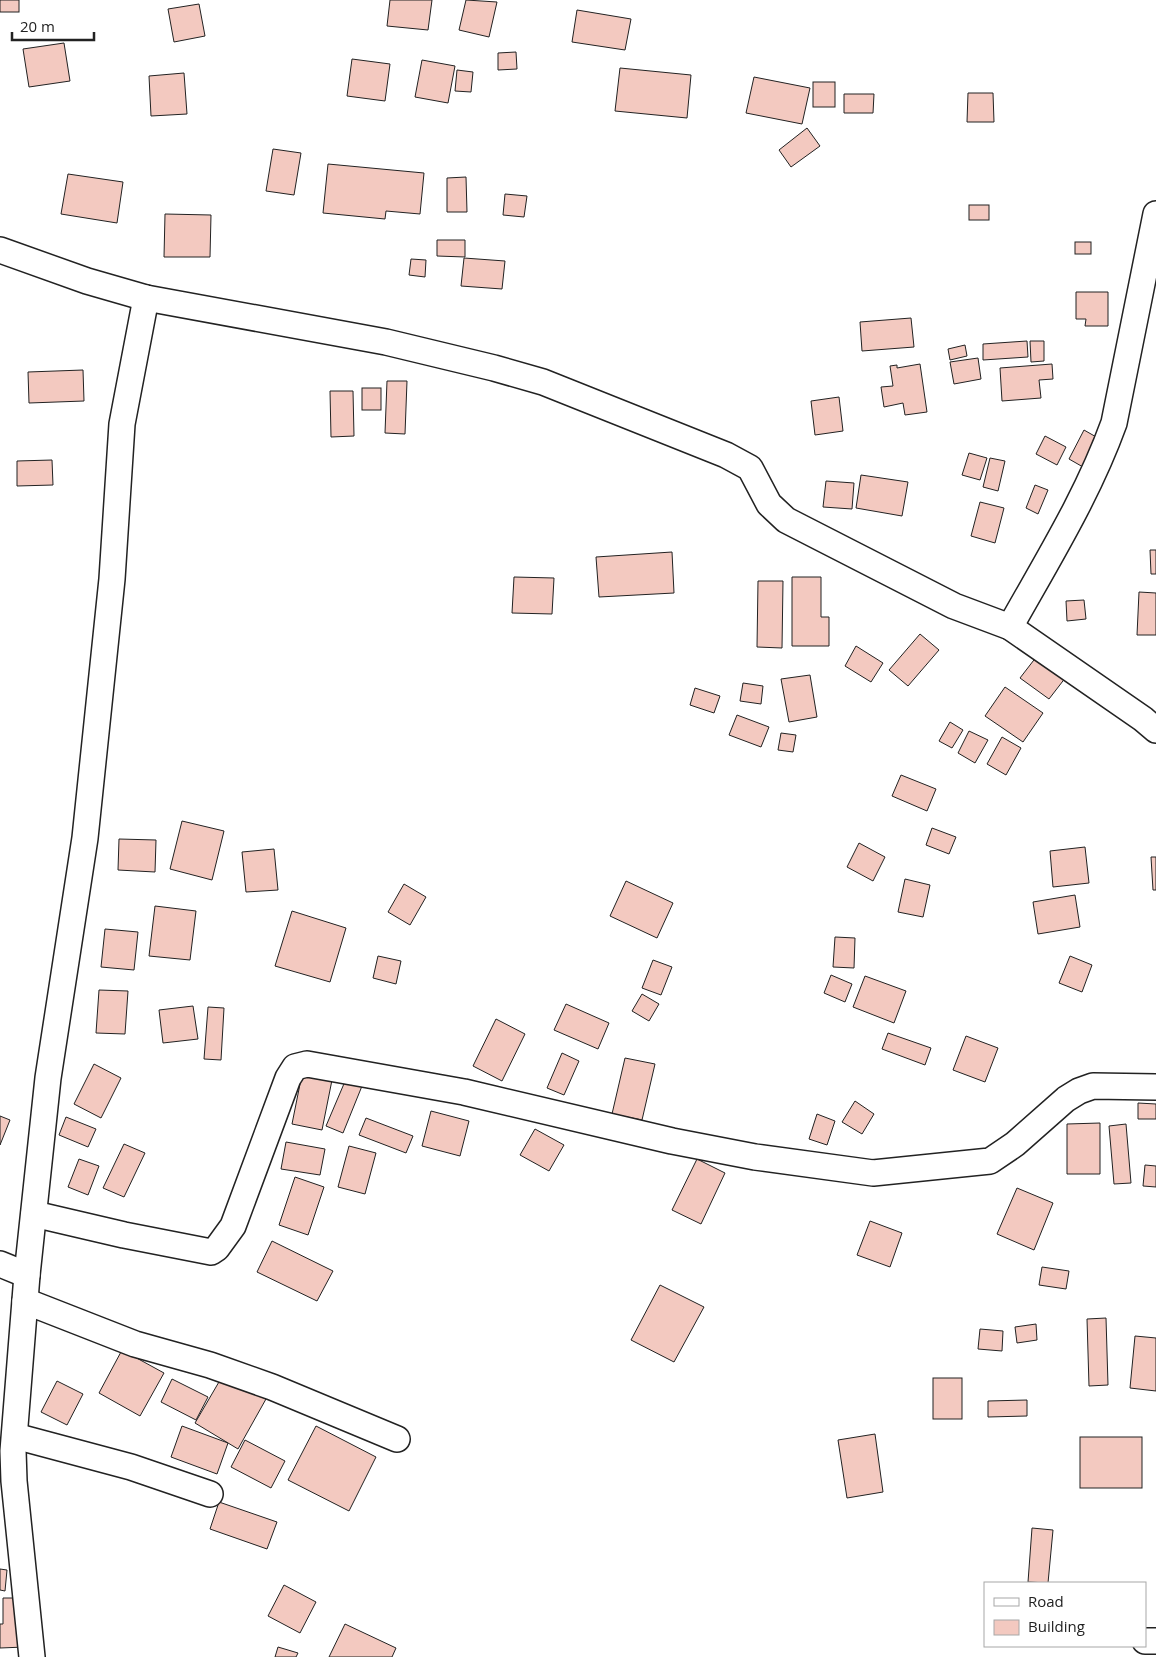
<svg xmlns="http://www.w3.org/2000/svg" width="1156" height="1657" font-family="'Open Sans',sans-serif">
<style>
.building{fill:#f3c9c0;stroke:#222}
.lines{fill:none;stroke-linecap:round;stroke-linejoin:round}
.minor-casing{stroke:#222;stroke-width:28}
.minor{stroke:#fff;stroke-width:25}
</style>
<rect width="100%" height="100%" fill="#fff"/>
<!-- building -->
<g class="building">
<rect x="0" y="0" width="19" height="12"/>
<polygon points="390,0 432,0 428,30 387,26"/>
<polygon points="466,0 497,2 489,37 459,30"/>
<polygon points="199,4 205,36 174,42 168,9"/>
<polygon points="577,10 631,19 625,50 572,42"/>
<polygon points="64,43 70,81 29,87 23,49"/>
<polygon points="516,52 517,69 498,70 498,53"/>
<polygon points="352,59 390,64 385,101 347,96"/>
<polygon points="422,60 455,66 448,103 415,97"/>
<polygon points="620,68 691,75 687,118 615,111"/>
<polygon points="457,70 473,72 471,92 455,91"/>
<polygon points="184,73 187,114 151,116 149,76"/>
<polygon points="754,77 810,88 802,124 746,113"/>
<rect x="813" y="82" width="22" height="25"/>
<polygon points="968,93 993,93 994,122 967,122"/>
<polygon points="844,94 874,94 873,113 844,113"/>
<polygon points="807,128 820,146 791,167 779,150"/>
<polygon points="273,149 301,153 294,195 266,191"/>
<polygon points="328,164 424,173 420,214 386,211 385,219 323,213"/>
<polygon points="68,174 123,182 117,223 61,214"/>
<polygon points="466,177 467,212 447,212 447,178"/>
<polygon points="505,194 527,196 524,217 503,215"/>
<rect x="969" y="205" width="20" height="15"/>
<polygon points="165,214 211,215 210,257 164,257"/>
<polygon points="437,240 465,240 465,257 437,256"/>
<rect x="1075" y="242" width="16" height="12"/>
<polygon points="464,258 505,261 502,289 461,286"/>
<polygon points="411,259 426,260 425,277 409,275"/>
<polygon points="1076,292 1108,292 1108,326 1085,326 1086,319 1076,319"/>
<polygon points="911,318 914,347 862,351 860,322"/>
<polygon points="1027,341 1028,357 983,360 983,344"/>
<polygon points="1030,341 1044,341 1044,361 1031,362"/>
<polygon points="965,345 967,356 950,360 948,349"/>
<polygon points="978,358 981,379 954,384 950,362"/>
<polygon points="920,364 927,412 905,415 903,403 884,407 881,387 893,386 890,366 897,365 897,368"/>
<polygon points="1052,364 1053,379 1039,380 1041,398 1002,401 1000,368"/>
<polygon points="83,370 84,401 29,403 28,372"/>
<polygon points="387,381 407,381 405,434 385,433"/>
<rect x="362" y="388" width="19" height="22"/>
<polygon points="330,391 353,391 354,436 331,437"/>
<polygon points="839,397 843,431 815,435 811,401"/>
<polygon points="1084,430 1098,438 1083,467 1069,459"/>
<polygon points="1045,436 1066,447 1057,465 1036,454"/>
<polygon points="969,453 987,458 980,480 962,475"/>
<polygon points="990,458 1005,461 998,491 983,487"/>
<polygon points="52,460 53,485 17,486 17,461"/>
<polygon points="861,475 908,482 902,516 856,508"/>
<polygon points="826,481 854,483 852,509 823,507"/>
<polygon points="1035,485 1048,490 1038,514 1026,508"/>
<polygon points="980,502 1004,508 995,543 971,536"/>
<polygon points="1150,550 1156,550 1156,574 1151,574"/>
<polygon points="672,552 674,593 599,597 596,557"/>
<polygon points="514,577 554,578 552,614 512,613"/>
<polygon points="792,577 821,577 821,617 829,617 829,646 792,646"/>
<polygon points="758,581 783,581 782,648 757,647"/>
<polygon points="1139,592 1156,593 1156,635 1137,635"/>
<polygon points="1084,600 1086,619 1067,621 1066,601"/>
<polygon points="920,634 939,650 908,686 889,670"/>
<polygon points="856,646 883,663 871,682 845,666"/>
<polygon points="1037,656 1066,677 1049,699 1020,678"/>
<polygon points="810,675 817,717 789,722 781,679"/>
<polygon points="743,683 763,686 761,704 740,701"/>
<polygon points="1005,687 1043,713 1023,742 985,716"/>
<polygon points="695,688 720,696 714,713 690,705"/>
<polygon points="737,715 769,727 761,747 729,735"/>
<polygon points="950,722 963,730 952,748 939,741"/>
<polygon points="969,731 988,740 975,763 958,753"/>
<polygon points="781,733 796,735 793,752 778,750"/>
<polygon points="1002,737 1021,748 1006,775 987,764"/>
<polygon points="901,775 936,789 927,811 892,796"/>
<polygon points="182,821 224,831 212,880 170,869"/>
<polygon points="932,828 956,837 949,854 926,845"/>
<polygon points="119,839 156,840 155,872 118,870"/>
<polygon points="859,843 885,857 873,881 847,867"/>
<polygon points="1085,847 1089,883 1053,887 1050,851"/>
<polygon points="274,849 278,890 246,892 242,852"/>
<polygon points="1151,857 1156,857 1156,890 1153,890"/>
<polygon points="905,879 930,885 923,917 898,912"/>
<polygon points="626,881 673,903 657,938 610,916"/>
<polygon points="404,884 426,897 410,925 388,912"/>
<polygon points="1075,895 1080,927 1038,934 1033,902"/>
<polygon points="155,906 196,911 190,960 149,956"/>
<polygon points="292,911 346,928 330,982 275,966"/>
<polygon points="105,929 138,932 134,970 101,967"/>
<polygon points="835,937 855,938 854,968 833,967"/>
<polygon points="378,956 401,961 396,984 373,978"/>
<polygon points="1070,956 1092,965 1082,992 1059,983"/>
<polygon points="653,960 672,967 661,995 642,988"/>
<polygon points="831,975 852,984 845,1002 824,993"/>
<polygon points="865,976 906,991 894,1023 853,1007"/>
<polygon points="99,990 128,991 125,1034 96,1033"/>
<polygon points="642,994 659,1004 649,1021 632,1011"/>
<polygon points="566,1004 609,1023 598,1049 554,1030"/>
<polygon points="193,1006 198,1039 163,1043 159,1010"/>
<polygon points="208,1007 224,1008 221,1060 204,1059"/>
<polygon points="496,1019 525,1034 502,1081 473,1066"/>
<polygon points="888,1033 931,1048 925,1065 882,1049"/>
<polygon points="966,1036 998,1048 985,1082 953,1070"/>
<polygon points="562,1053 579,1061 564,1095 547,1088"/>
<polygon points="625,1058 655,1064 642,1120 612,1114"/>
<polygon points="94,1064 121,1078 101,1118 74,1104"/>
<polygon points="302,1074 332,1080 322,1130 292,1124"/>
<polygon points="346,1079 362,1086 343,1133 326,1126"/>
<polygon points="855,1101 874,1114 862,1134 842,1122"/>
<polygon points="1138,1103 1156,1104 1156,1119 1138,1119"/>
<polygon points="431,1111 469,1121 460,1156 422,1146"/>
<polygon points="817,1114 835,1121 827,1145 809,1139"/>
<polygon points="0,1116 10,1120 0,1145"/>
<polygon points="66,1117 96,1129 88,1147 59,1135"/>
<polygon points="366,1118 413,1136 406,1153 359,1135"/>
<polygon points="1100,1123 1100,1174 1067,1174 1067,1124"/>
<polygon points="1126,1124 1131,1183 1114,1184 1109,1126"/>
<polygon points="535,1129 564,1145 549,1171 520,1155"/>
<polygon points="286,1142 325,1149 320,1175 281,1169"/>
<polygon points="124,1144 145,1153 124,1197 103,1188"/>
<polygon points="349,1146 376,1153 365,1194 338,1187"/>
<polygon points="79,1159 99,1166 88,1195 68,1187"/>
<polygon points="697,1159 725,1173 701,1224 672,1210"/>
<polygon points="1145,1165 1156,1166 1156,1187 1143,1186"/>
<polygon points="295,1177 324,1187 308,1235 279,1225"/>
<polygon points="1017,1188 1053,1203 1034,1250 997,1234"/>
<polygon points="870,1221 902,1233 890,1267 857,1255"/>
<polygon points="272,1241 333,1271 317,1301 257,1272"/>
<polygon points="1042,1267 1069,1271 1066,1289 1039,1285"/>
<polygon points="660,1285 704,1307 674,1362 631,1340"/>
<polygon points="1106,1318 1108,1385 1089,1386 1087,1319"/>
<polygon points="1036,1324 1037,1340 1017,1343 1015,1327"/>
<polygon points="980,1329 1003,1331 1002,1351 978,1349"/>
<polygon points="1135,1336 1156,1338 1156,1391 1130,1388"/>
<polygon points="122,1350 164,1373 140,1416 99,1393"/>
<polygon points="223,1375 266,1399 238,1449 195,1423"/>
<rect x="933" y="1378" width="29" height="41"/>
<polygon points="172,1379 208,1397 196,1420 161,1402"/>
<polygon points="57,1381 83,1394 67,1425 41,1412"/>
<polygon points="1027,1400 1027,1416 988,1417 988,1401"/>
<polygon points="182,1426 228,1443 217,1474 171,1457"/>
<polygon points="316,1426 376,1457 349,1511 288,1480"/>
<polygon points="875,1434 883,1492 847,1498 838,1440"/>
<rect x="1080" y="1437" width="62" height="51"/>
<polygon points="245,1440 285,1461 271,1488 231,1467"/>
<polygon points="219,1502 277,1522 267,1549 210,1529"/>
<polygon points="1032,1528 1053,1530 1048,1583 1028,1582"/>
<polygon points="0,1569 7,1570 5,1591 0,1590"/>
<polygon points="284,1585 316,1602 300,1633 268,1616"/>
<polygon points="3,1598 24,1598 25,1647 0,1648 0,1624 3,1624"/>
<polygon points="345,1624 396,1648 392,1657 329,1657"/>
<polygon points="278,1647 298,1653 296,1657 275,1657"/>
</g>
<g class="lines">
<defs>
<g id="minor">
<polyline points="0,250 87,281 146,298 386,342 494,368 543,382 726,455 750,468 769,504 786,520 954,606 1010,627 1143,719 1156,730"/>
<path d="M1010,627c37,-66 78,-132 104,-204l42,-209"/>
<polyline points="34,1214 124,1235 211,1252 217,1248 233,1226 288,1078 295,1067 307,1064 464,1092 672,1141 755,1157 873,1173 990,1161 1015,1144 1066,1099 1079,1091 1093,1086 1156,1087"/>
<polyline points="0,1264 27,1275"/>
<polyline points="25,1301 135,1344 210,1365 272,1387 397,1439"/>
<polyline points="15,1436 131,1467 210,1494"/>
<polyline points="1145,1641 1156,1641"/>
<polyline points="32,1657 14,1481 13,1451 27,1275 48,1078 85,838 112,579 122,424 146,298"/>
</g>
</defs>
<!-- minor casing -->
<use href="#minor" class="minor-casing"/>
<!-- minor -->
<use href="#minor" class="minor"/>
</g>
<!-- legend -->
<rect x="984" y="1582" width="162" height="65" fill="#ffffff" stroke="#a7a7a7"/>
<rect x="994" y="1598" width="25" height="8" fill="#ffffff" stroke="#a7a7a7"/>
<text x="1028" y="1607" font-size="15" fill="#222222">Road</text>
<rect x="994" y="1620" width="25" height="15" fill="#f3c9c0" stroke="#a7a7a7"/>
<text x="1028" y="1632" font-size="15" fill="#222222">Building</text>
<!-- scale -->
<path d="M12 32v8h82v-8" fill="none" stroke="#222222" stroke-width="2.5"/>
<text x="20" y="32" font-size="15" fill="#222222" stroke="#ffffff" stroke-width="4" paint-order="stroke">20 m</text>
</svg>
